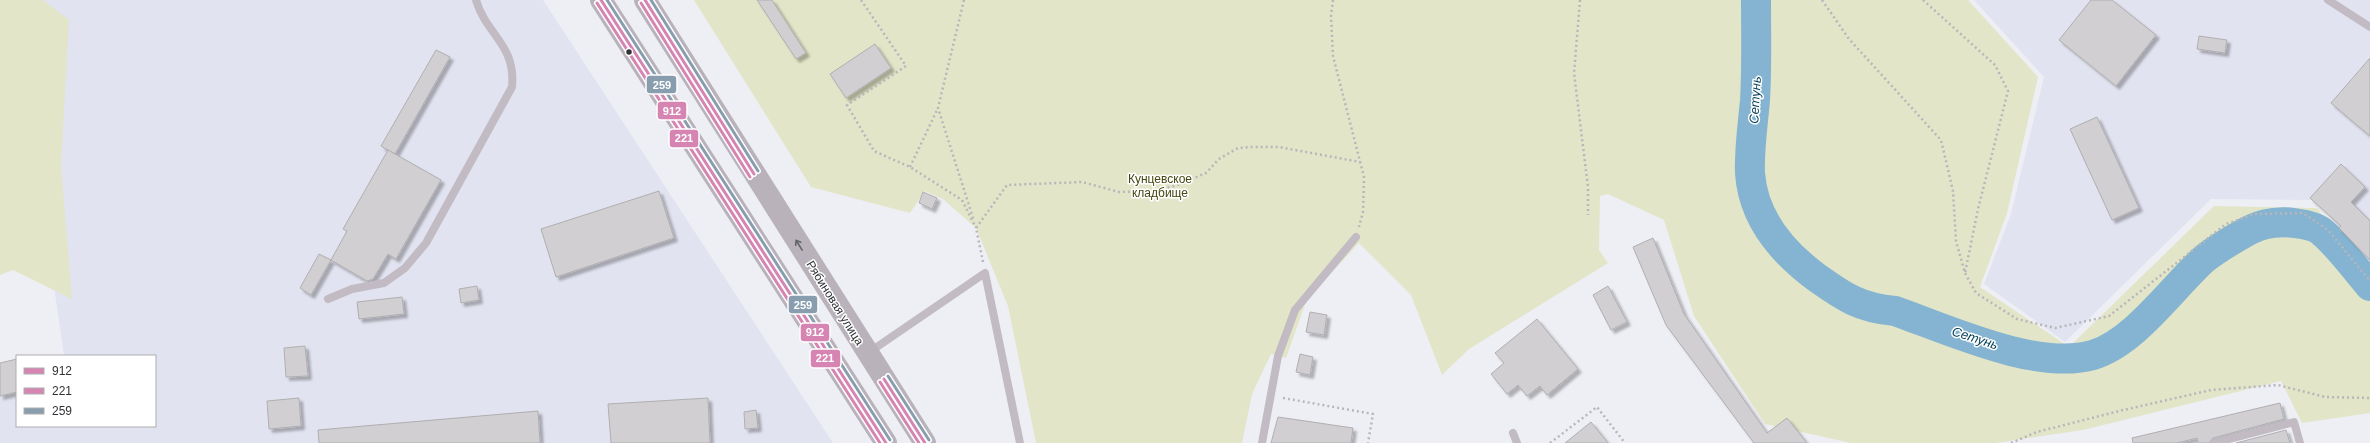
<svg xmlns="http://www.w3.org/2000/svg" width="2370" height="443" font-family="Helvetica,sans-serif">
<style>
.built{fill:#e1e3f0}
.green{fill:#e2e5c7}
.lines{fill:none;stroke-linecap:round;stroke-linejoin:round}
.river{stroke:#84b4d1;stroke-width:30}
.building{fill:#d1cfd1;stroke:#b0aeb0;filter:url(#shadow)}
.path{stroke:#b9b6bb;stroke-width:2.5;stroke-dasharray:2 3;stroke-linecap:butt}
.lane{stroke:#c2bbc4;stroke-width:8}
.secondary{stroke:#b9b2ba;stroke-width:22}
.bus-1-casing{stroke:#fff;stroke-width:6}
.bus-2-casing{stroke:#fff;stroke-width:6}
.bus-3-casing{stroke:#fff;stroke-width:6}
.bus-1{stroke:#d685b3;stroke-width:3}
.bus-2{stroke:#d685b3;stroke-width:3}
.bus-3{stroke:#889eaf;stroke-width:3}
.oneway{stroke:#67656b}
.bus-dot{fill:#313236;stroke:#fff;stroke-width:1.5}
.labels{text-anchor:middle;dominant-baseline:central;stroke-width:3;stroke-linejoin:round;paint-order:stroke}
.park-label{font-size:12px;fill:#454612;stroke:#fff}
.street-label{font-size:12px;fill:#313236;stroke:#fff}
.water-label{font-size:13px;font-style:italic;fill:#003e58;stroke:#fff}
.line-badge{stroke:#fff;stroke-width:1.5}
.badge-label{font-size:11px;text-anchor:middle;font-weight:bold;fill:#fff}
</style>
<defs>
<filter id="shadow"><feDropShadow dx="3.5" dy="3.5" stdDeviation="1" flood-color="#0004"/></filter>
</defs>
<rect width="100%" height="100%" fill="#eeeff5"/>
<!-- built -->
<g class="built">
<polygon points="13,0 543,0 833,443 0,443 0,369 17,369 17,426 155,426 155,356 64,356"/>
<polygon points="1974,0 2370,0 2370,265 2316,200 2211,199 2065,342 1984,284 2011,214 2044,77"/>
</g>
<!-- green -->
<g class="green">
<polygon points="0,0 43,0 69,20 61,165 72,299 13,270 0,275"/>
<polygon points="694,0 1968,0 2038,77 2007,213 1980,287 2069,347 2214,206 2317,208 2370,276 2370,413 2302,423 2281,381 2083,430 1995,443 1851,443 1765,424 1694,316 1664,220 1608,194 1600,196 1599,250 1608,263 1469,349 1442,375 1411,295 1359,243 1307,299 1286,358 1271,354 1252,394 1242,443 1036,443 1008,306 976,228 943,199 925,191 910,213 811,187"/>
</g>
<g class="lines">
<!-- river -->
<path class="river" d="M1756,0c0,34 1,67 -1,100 -2,24 -6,49 -5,73 3,45 31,78 66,104 28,20 44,31 79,34 54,19 142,60 198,44 42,-13 79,-67 111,-96 11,-9 23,-16 35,-23 18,-11 34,-16 55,-13 8,1 22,3 28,9 18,15 33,37 48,54"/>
</g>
<!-- building -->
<g class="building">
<polygon points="757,0 772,0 806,53 796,59"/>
<polygon points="2091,0 2112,0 2156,35 2116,86 2059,40"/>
<polygon points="2199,36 2227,40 2225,53 2197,49"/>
<polygon points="875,44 891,68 846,98 830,74"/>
<polygon points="436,50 450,57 395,154 381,146"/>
<polygon points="2370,58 2370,136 2331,103"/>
<polygon points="2097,117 2139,208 2112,220 2070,129"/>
<polygon points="388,150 441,180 396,259 388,254 373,279 367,281 331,260 347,231 343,229"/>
<polygon points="2341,164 2365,187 2351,202 2370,221 2370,260 2339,228 2341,226 2310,198"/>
<polygon points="659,191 674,238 556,277 541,229"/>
<polygon points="923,192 937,198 932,209 919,203"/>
<polygon points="1653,238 1684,314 1767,433 1787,418 1807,443 1754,443 1666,325 1633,247"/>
<polygon points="319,254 331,260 311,295 300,288"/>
<polygon points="477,286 479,300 461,303 459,289"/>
<polygon points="1608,286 1627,322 1611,330 1593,295"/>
<polygon points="402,297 404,314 359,319 357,302"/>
<polygon points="1310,312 1327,315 1324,335 1306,332"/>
<polygon points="1537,319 1578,369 1547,395 1540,386 1527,396 1518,385 1507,394 1491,374 1504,363 1495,353"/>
<polygon points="305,346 308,376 286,377 284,348"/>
<polygon points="1300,354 1313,357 1310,375 1296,372"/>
<polygon points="17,359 17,392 0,396 0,363"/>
<polygon points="299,398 301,426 269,429 267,401"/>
<polygon points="708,398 710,443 611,443 608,404"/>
<polygon points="2280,403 2284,419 2213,438 2209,443 2198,443 2197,438 2177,443 2133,443 2132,438"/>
<polygon points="756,410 758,428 745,429 744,412"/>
<polygon points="538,411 540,443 319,443 318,430"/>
<polygon points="1278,417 1353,428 1351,443 1271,443"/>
<polygon points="1591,422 1608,443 1565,443"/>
<polygon points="2286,430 2290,443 2236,443"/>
</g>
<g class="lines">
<!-- path -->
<g class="path">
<polyline points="861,0 906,66 847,105 874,151 910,167 962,200 976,228"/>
<polyline points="964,0 938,108 974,221"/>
<polyline points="1333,0 1331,16 1333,56 1364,177 1363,212 1359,227"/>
<polyline points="1580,0 1574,73 1588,187 1588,215"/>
<polyline points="1822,0 1849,39 1941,140 1953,191 1956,241 1965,273 1976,293 2017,319 2055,328 2109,316 2226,224 2255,214 2303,213 2328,230 2370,281"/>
<polyline points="1923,0 1995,65 2008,91 1978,209 1965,273"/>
<polyline points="910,167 938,108"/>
<polyline points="983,262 976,228 1007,185 1082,182 1119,192 1150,191 1175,186 1206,173 1219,159 1238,148 1252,147 1279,147 1360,162"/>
<polyline points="1283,398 1373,414 1368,443"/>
<polyline points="1550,443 1597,407 1625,443"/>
<polyline points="2011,443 2037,432 2119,411 2211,390 2278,385 2325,397 2370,398"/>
</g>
<!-- lane -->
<g class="lane">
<polyline points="2328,0 2370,27"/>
<path d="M328,299l24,-10 32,-6 21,-15 21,-25 86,-156c4,-43 -26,-52 -36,-87"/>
<polyline points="868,353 985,273 1020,443"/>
<polyline points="1513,433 1517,443"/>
<polyline points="1262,443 1278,356 1295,310 1356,237"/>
<polyline points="2214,443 2294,422 2300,443"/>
</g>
<!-- secondary -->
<g class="secondary">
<polyline points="601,0 886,443"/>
<polyline points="645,0 925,443"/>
</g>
<defs>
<g id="bus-1">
<polyline points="601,0 886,443"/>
<polyline points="645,0 754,174"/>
<polyline points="884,379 925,443"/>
</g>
<g id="bus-2">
<polyline points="597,3 880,443"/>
<polyline points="641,3 750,177"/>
<polyline points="880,382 919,443"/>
</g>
<g id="bus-3">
<polyline points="607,0 890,440"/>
<polyline points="651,0 758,171"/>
<polyline points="888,376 929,440"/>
</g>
</defs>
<!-- bus-1 casing -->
<use href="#bus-1" class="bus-1-casing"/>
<!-- bus-2 casing -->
<use href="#bus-2" class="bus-2-casing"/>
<!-- bus-3 casing -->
<use href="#bus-3" class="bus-3-casing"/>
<!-- bus-1 -->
<use href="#bus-1" class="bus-1"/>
<!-- bus-2 -->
<use href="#bus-2" class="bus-2"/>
<!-- bus-3 -->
<use href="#bus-3" class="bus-3"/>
</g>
<!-- one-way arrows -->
<defs><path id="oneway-shaft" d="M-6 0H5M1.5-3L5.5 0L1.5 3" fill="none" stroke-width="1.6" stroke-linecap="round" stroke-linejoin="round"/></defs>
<use class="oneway" href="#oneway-shaft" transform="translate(799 245) rotate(-122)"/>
<!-- markers -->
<circle class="bus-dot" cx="629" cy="52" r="3.5"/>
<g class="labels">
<!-- park labels -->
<g class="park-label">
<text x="1160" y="179">Кунцевское<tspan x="1160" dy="14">кладбище</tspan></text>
</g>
<!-- street labels -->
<g class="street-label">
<text transform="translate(835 303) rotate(58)">Рябиновая улица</text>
</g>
<!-- water labels -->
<g class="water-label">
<text transform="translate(1755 100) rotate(-87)">Сетунь</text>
<text transform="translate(1975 338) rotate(18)">Сетунь</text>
</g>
</g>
<g class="line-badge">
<rect x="646" y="75" width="31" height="19" rx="4" fill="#889eaf"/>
<rect x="657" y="101" width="30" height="19" rx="4" fill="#d685b3"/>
<rect x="669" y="129" width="30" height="19" rx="4" fill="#d685b3"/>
<rect x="788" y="295" width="30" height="19" rx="4" fill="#889eaf"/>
<rect x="800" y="323" width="30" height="19" rx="4" fill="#d685b3"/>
<rect x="810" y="349" width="31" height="19" rx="4" fill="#d685b3"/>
</g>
<g class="badge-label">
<text x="662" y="89">259</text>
<text x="672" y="115">912</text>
<text x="684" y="142">221</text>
<text x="803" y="309">259</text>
<text x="815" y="336">912</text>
<text x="825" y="362">221</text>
</g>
<!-- legend -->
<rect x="16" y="355" width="140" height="72" fill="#ffffff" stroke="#adadaf"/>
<rect x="24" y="368" width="20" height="6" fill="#d685b3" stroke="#adadaf"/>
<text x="52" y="375" font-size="12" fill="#313236">912</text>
<rect x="24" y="388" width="20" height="6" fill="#d685b3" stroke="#adadaf"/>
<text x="52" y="395" font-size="12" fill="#313236">221</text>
<rect x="24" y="408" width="20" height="6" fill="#889eaf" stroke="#adadaf"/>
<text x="52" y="415" font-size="12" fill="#313236">259</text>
</svg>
